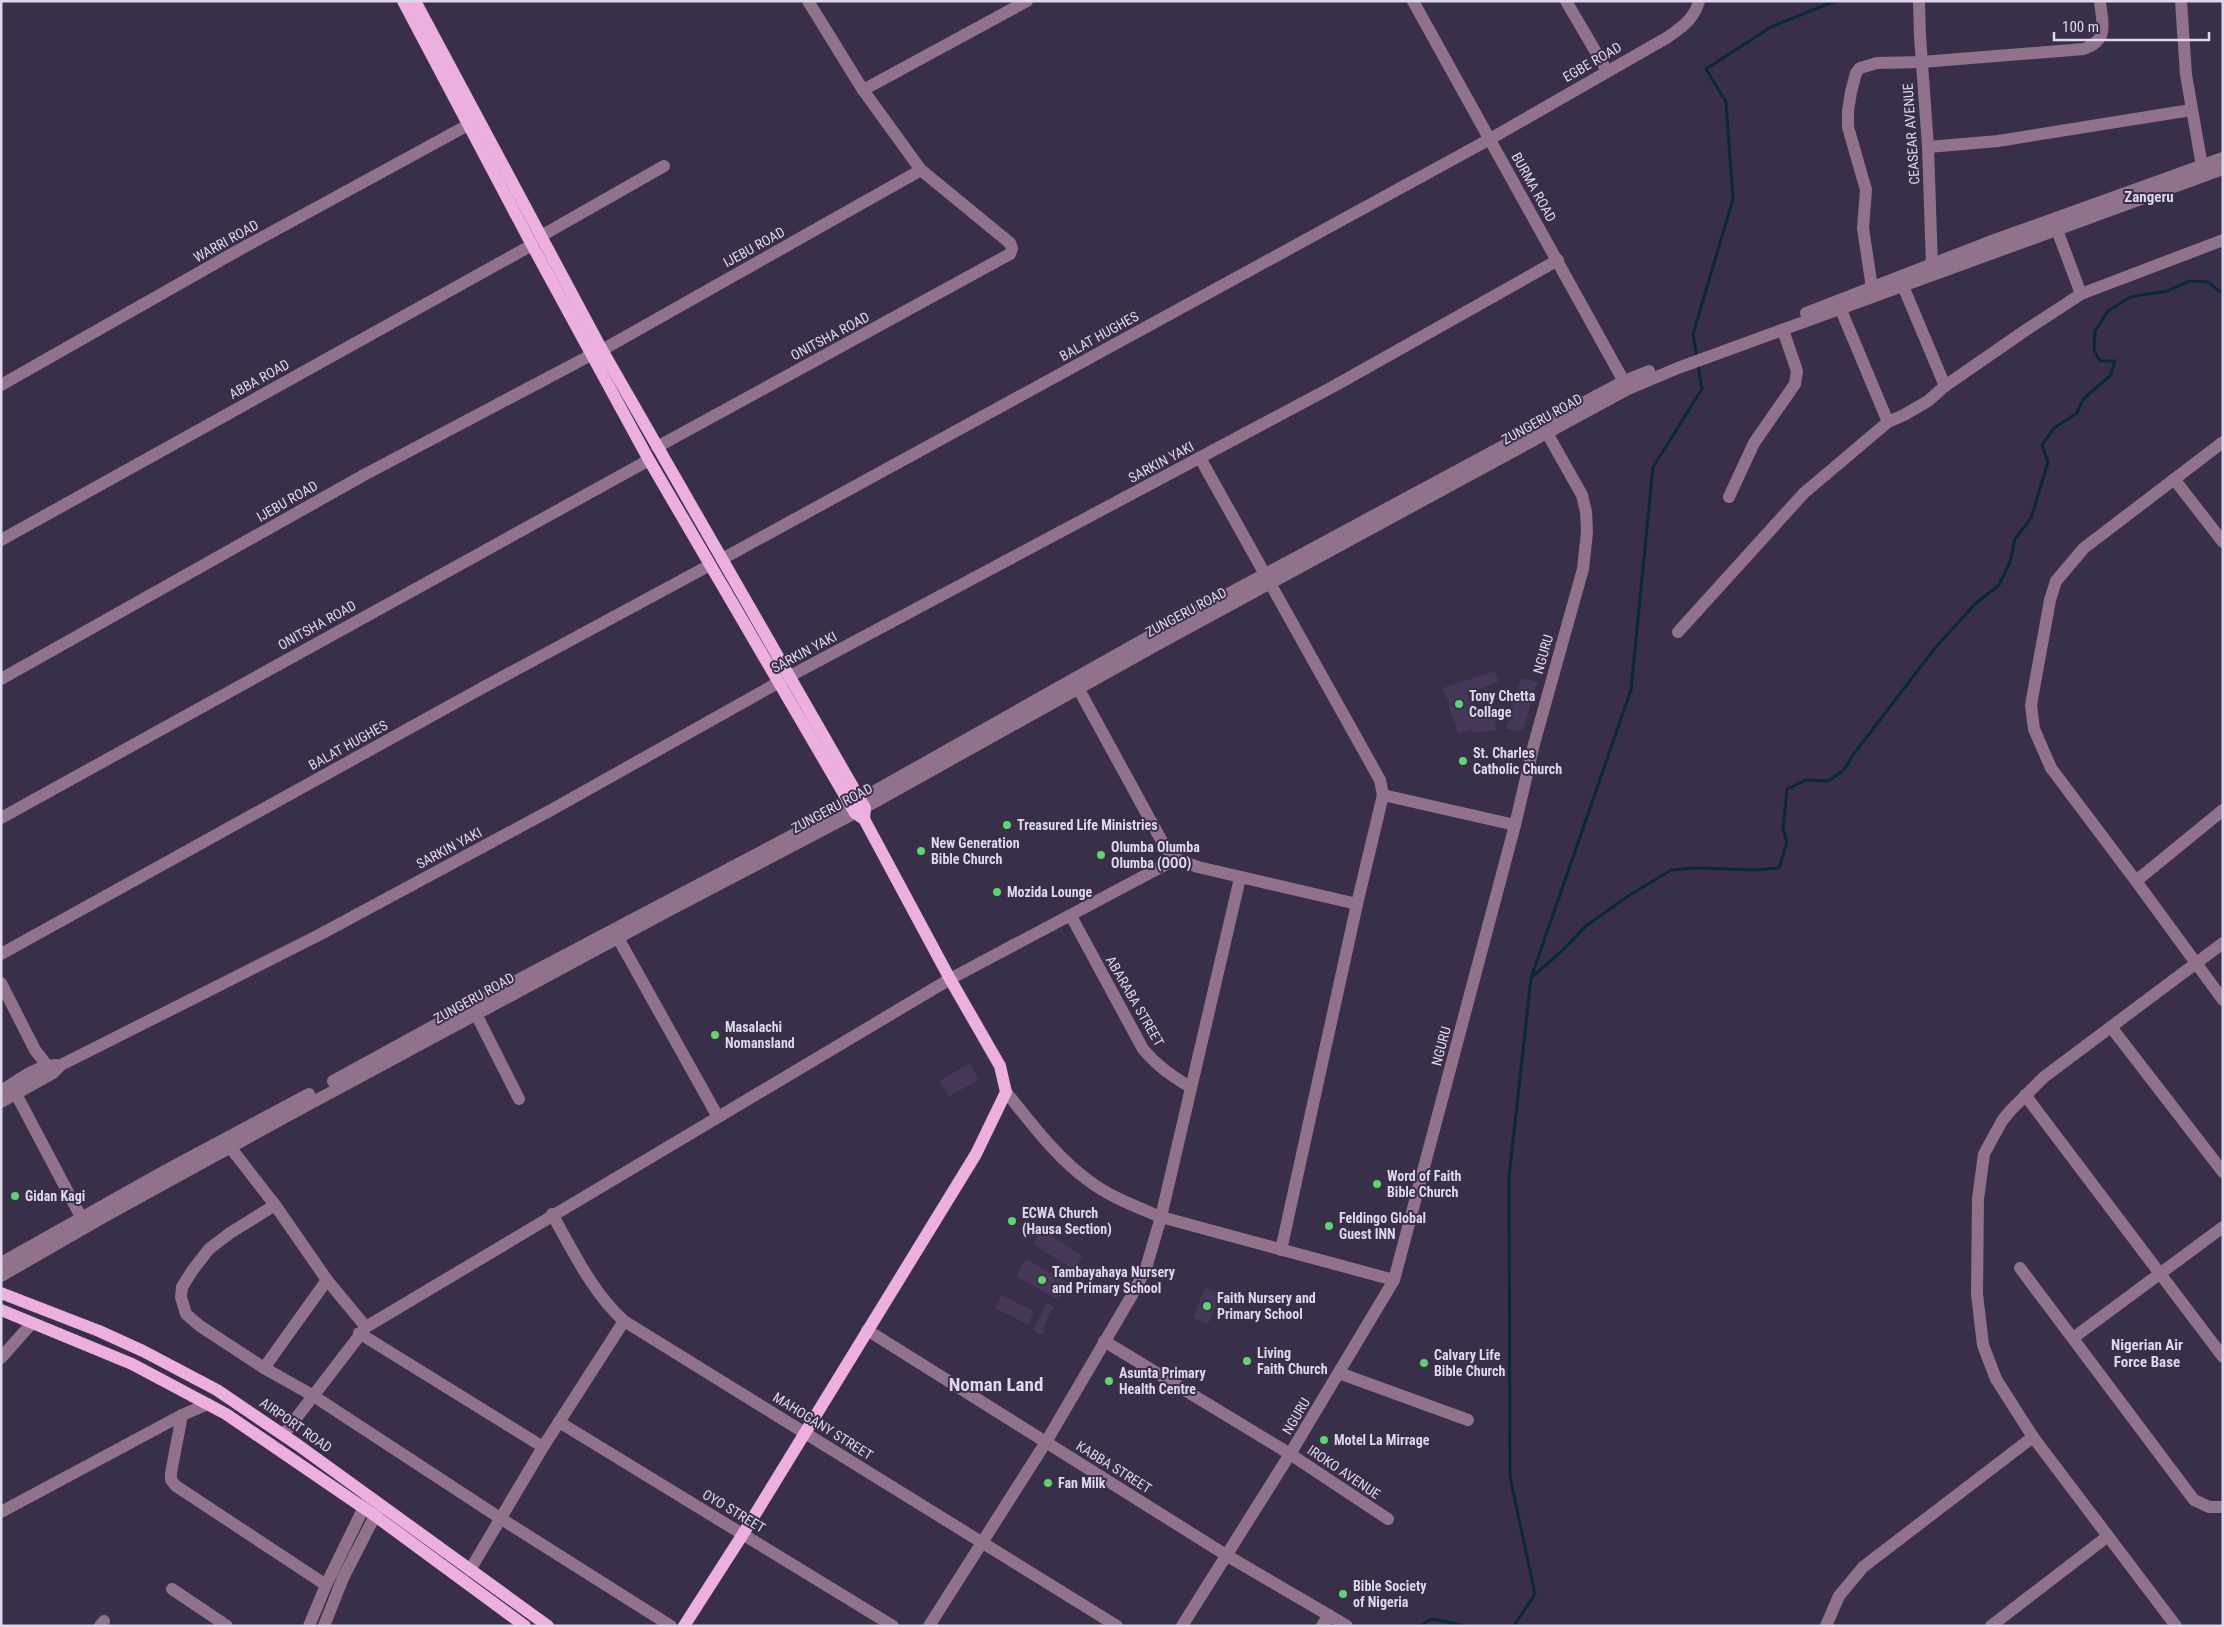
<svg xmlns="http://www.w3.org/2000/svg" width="2224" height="1627" font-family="'Roboto Condensed',sans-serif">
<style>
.built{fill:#453858}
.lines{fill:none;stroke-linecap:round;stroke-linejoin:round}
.stream{stroke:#08283b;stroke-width:3}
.minor{stroke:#90728a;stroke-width:12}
.major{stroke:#ecafdf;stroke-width:12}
.poi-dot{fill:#5cd56d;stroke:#3a2f49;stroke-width:2}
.labels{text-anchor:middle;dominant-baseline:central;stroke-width:4;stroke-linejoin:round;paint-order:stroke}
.street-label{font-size:14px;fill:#ded8e8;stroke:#3a2f49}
.poi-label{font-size:14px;font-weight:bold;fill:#ded8e8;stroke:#3a2f49;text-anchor:start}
.neighbourhood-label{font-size:15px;font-weight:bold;fill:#ded8e8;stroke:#3a2f49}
.district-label{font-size:19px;font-weight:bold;fill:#ded8e8;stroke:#3a2f49}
</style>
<rect width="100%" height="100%" fill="#3a2f49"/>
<!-- built -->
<g class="built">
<polygon points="1495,671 1499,682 1467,693 1474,714 1495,714 1496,731 1473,732 1472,729 1458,734 1443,688"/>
<polygon points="1521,678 1537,682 1523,731 1506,729"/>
<polygon points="970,1063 979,1079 949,1097 939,1081"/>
<polygon points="1042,1230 1083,1256 1074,1270 1033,1244"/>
<polygon points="1026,1259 1068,1283 1058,1300 1016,1276"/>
<polygon points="1205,1288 1221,1294 1208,1324 1193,1318"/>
<polygon points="1001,1295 1033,1311 1029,1325 995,1308"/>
<polygon points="1047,1303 1054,1307 1043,1328 1045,1330 1042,1335 1033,1330"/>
</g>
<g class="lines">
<!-- stream -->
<g class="stream">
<polyline points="1697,358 1693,334 1733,199 1726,102 1706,69 1771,27 1835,1"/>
<polyline points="1532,977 1562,951 1586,926 1625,898 1671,870 1696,868 1755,870 1779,868 1787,842 1783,828 1787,789 1806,780 1828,781 1844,770 1853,755 1935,648 1975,604 1999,585 2010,562 2015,539 2031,518 2048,462 2042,445 2054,428 2077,413 2084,398 2110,376 2115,361 2100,361 2094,350 2095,331 2108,311 2130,297 2167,291 2190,281 2208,282 2219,291 2223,292"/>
<polyline points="1419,1626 1432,1619 1467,1626"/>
<polyline points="1514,1626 1535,1594 1510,1477 1509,1177 1531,978 1631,690 1653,467 1702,389 1698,364"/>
</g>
<!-- minor -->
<g class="minor">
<polyline points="1413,1 1627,387"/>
<polyline points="1566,1 1607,71"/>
<polyline points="1919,1 1920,36 1928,147 1932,266"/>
<polyline points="2181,1 2186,75 2202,166"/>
<polyline points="863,90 1027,1"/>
<polyline points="1928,147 1998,141 2191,110"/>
<polyline points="2057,230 2081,294"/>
<polyline points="541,236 664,166"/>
<polyline points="1903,286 1945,386"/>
<path d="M1872,288l-9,-60 3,-38 -18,-63v-16l3,-19 5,-19 4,-5 17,-5 44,-1 163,-13c26,-10 18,-25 16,-48"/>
<polyline points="1841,310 1888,422"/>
<polyline points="1806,313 1989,242 2223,158"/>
<polyline points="602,350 921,170"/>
<polyline points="1,385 237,251 468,125"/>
<polyline points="2223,442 2084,548 2056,581 2050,600 2031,705 2034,729 2051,768 2136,881 2223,1000"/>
<polyline points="657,447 1010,254 1012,248 1010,243 921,170 863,90 808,1"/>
<polyline points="1200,458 1380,780 1383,795 1357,904 1281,1250"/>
<polyline points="2174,479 2223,542"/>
<polyline points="1729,497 1754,443 1795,384 1797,371 1783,330"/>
<polyline points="1,540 532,245"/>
<path d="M722,559l768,-420 178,-102c14,-10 27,-19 31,-36"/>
<polyline points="1678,632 1804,493 1888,422 1904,415 1928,401 1945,386 2023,332 2081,294 2223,240"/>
<polyline points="1,679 364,475 591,355"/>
<polyline points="1078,688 1165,847 1176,859 1198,867 1357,904"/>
<polyline points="1383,795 1515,825"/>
<polyline points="1,818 649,460"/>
<polyline points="2136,881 2223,810"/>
<path d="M1071,916l72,133c14,17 29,27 47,38"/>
<polyline points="618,938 718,1117"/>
<polyline points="1,954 482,688 710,565"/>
<polyline points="1,983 35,1050 53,1073"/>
<polyline points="476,1014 519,1099"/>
<polyline points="2111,1027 2223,1172"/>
<polyline points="333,1081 514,982 850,805 1150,636 1624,381 1649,371"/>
<path d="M1,1091c16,-10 36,-26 55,-26"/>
<path d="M1006,1092c26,32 50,65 83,89 21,16 48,26 72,36l233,63"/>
<polyline points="16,1094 81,1217"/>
<polyline points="2025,1095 2223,1357"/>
<polyline points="1,1102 53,1073 61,1065 319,935 553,809 790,676 1336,385 1558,260"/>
<polyline points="230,1147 275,1205 327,1280 366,1327"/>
<polyline points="275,1205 230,1233 209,1249 192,1271 182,1287 181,1297 186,1314 200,1326 264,1368 312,1395 500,1518 671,1626"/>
<path d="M552,1214c21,37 40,78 72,107l493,305"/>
<polyline points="1,1263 163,1172 309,1094"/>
<polyline points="2020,1268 2194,1500 2209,1507 2223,1507"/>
<polyline points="1,1276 107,1215 289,1115 666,912 855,813 1160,643 1628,389 1678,368 2223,169"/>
<polyline points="867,1330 1226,1555 1347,1626"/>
<polyline points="359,1333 543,1447"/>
<polyline points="2073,1338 2223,1227"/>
<polyline points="1104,1341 1290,1454 1388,1519"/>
<polyline points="1,1358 32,1323"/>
<polyline points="264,1368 327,1280"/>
<polyline points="1339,1373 1468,1420"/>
<polyline points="182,1415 171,1473 171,1480 176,1486 326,1585"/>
<polyline points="559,1422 893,1626"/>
<polyline points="284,1434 366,1327 950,979 1176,859"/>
<polyline points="1,1512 182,1415 208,1404"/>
<polyline points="470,1570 543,1447 624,1321"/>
<polyline points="172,1589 227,1626"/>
<polyline points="100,1626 104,1621"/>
<polyline points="309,1626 326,1585 368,1499"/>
<polyline points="324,1626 343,1578 380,1506"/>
<polyline points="929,1626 1046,1442 1135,1290 1146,1268 1161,1217 1240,878"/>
<polyline points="1182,1626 1290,1454 1394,1280 1515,825 1534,744 1583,569 1587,532 1586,512 1582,495 1547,433"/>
<polyline points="1322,1626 1329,1615"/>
<polyline points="1826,1626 1839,1596 1863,1567 2033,1437"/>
<polyline points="1991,1626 2108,1536"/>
<polyline points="2176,1626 2033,1437 1996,1379 1983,1345 1977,1294 1978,1199 1984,1154 2002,1121 2010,1111 2044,1077 2223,943"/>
</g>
<!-- major -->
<g class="major">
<polyline points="403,1 532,245 649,460 855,813 864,819 950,979 1000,1066 1006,1092 976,1154 743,1534 684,1626"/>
<polyline points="415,1 602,350 865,808 864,819"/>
<polyline points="1,1293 99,1331 143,1351 217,1390 298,1445 548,1626"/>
<polyline points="1,1310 132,1364 226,1414 374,1515 525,1626"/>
</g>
</g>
<!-- markers -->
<g class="poi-dot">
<circle cx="1459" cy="704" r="5"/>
<circle cx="1463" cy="761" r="5"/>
<circle cx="1007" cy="825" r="5"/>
<circle cx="921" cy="851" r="5"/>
<circle cx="1101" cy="855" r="5"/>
<circle cx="997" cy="892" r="5"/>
<circle cx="715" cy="1035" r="5"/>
<circle cx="1377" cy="1184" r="5"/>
<circle cx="15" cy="1196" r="5"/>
<circle cx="1012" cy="1221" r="5"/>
<circle cx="1329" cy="1226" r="5"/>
<circle cx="1042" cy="1280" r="5"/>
<circle cx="1207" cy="1306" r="5"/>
<circle cx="1247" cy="1361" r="5"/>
<circle cx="1424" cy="1363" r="5"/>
<circle cx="1109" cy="1381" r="5"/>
<circle cx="1324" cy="1440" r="5"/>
<circle cx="1048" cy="1483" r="5"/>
<circle cx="1343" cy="1594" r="5"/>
</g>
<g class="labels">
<!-- street labels -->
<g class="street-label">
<text transform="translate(1592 62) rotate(-30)">EGBE ROAD</text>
<text transform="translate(1911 134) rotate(-94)">CEASEAR AVENUE</text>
<text transform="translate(1534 187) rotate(61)">BURMA ROAD</text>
<text transform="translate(226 241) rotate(-29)">WARRI ROAD</text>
<text transform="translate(754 247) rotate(-29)">IJEBU ROAD</text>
<text transform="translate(830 336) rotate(-28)">ONITSHA ROAD</text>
<text transform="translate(1099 336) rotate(-29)">BALAT HUGHES</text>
<text transform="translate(259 379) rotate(-29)">ABBA ROAD</text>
<text transform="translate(1542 419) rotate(-29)">ZUNGERU ROAD</text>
<text transform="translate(1161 462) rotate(-28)">SARKIN YAKI</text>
<text transform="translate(287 501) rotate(-30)">IJEBU ROAD</text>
<text transform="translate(1186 612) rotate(-28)">ZUNGERU ROAD</text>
<text transform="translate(317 625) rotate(-29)">ONITSHA ROAD</text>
<text transform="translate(804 652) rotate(-28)">SARKIN YAKI</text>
<text transform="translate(1543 654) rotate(-74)">NGURU</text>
<text transform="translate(348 745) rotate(-29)">BALAT HUGHES</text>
<text transform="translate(832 808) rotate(-28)">ZUNGERU ROAD</text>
<text transform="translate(449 848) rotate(-28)">SARKIN YAKI</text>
<text transform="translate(474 998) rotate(-29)">ZUNGERU ROAD</text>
<text transform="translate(1135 1001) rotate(60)">ABARABA STREET</text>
<text transform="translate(1441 1046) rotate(-75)">NGURU</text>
<text transform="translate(1296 1416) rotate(-59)">NGURU</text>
<text transform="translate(296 1425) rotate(35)">AIRPORT ROAD</text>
<text transform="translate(823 1426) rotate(32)">MAHOGANY STREET</text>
<text transform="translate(1114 1467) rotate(32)">KABBA STREET</text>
<text transform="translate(1344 1472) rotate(34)">IROKO AVENUE</text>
<text transform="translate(734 1511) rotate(31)">OYO STREET</text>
</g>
<!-- poi labels -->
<g class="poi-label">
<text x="1469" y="696">Tony Chetta<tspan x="1469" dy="16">Collage</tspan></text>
<text x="1473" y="753">St. Charles<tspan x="1473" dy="16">Catholic Church</tspan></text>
<text x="1017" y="825">Treasured Life Ministries</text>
<text x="931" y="843">New Generation<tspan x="931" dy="16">Bible Church</tspan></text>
<text x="1111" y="847">Olumba Olumba<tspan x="1111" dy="16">Olumba (OOO)</tspan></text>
<text x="1007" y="892">Mozida Lounge</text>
<text x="725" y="1027">Masalachi<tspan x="725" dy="16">Nomansland</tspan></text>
<text x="1387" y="1176">Word of Faith<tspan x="1387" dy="16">Bible Church</tspan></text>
<text x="25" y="1196">Gidan Kagi</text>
<text x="1022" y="1213">ECWA Church<tspan x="1022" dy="16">(Hausa Section)</tspan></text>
<text x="1339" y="1218">Feldingo Global<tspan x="1339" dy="16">Guest INN</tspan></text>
<text x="1052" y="1272">Tambayahaya Nursery<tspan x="1052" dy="16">and Primary School</tspan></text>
<text x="1217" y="1298">Faith Nursery and<tspan x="1217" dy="16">Primary School</tspan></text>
<text x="1257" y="1353">Living<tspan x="1257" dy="16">Faith Church</tspan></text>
<text x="1434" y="1355">Calvary Life<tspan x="1434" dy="16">Bible Church</tspan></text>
<text x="1119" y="1373">Asunta Primary<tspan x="1119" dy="16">Health Centre</tspan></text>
<text x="1334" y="1440">Motel La Mirrage</text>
<text x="1058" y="1483">Fan Milk</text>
<text x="1353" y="1586">Bible Society<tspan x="1353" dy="16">of Nigeria</tspan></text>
</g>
<!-- neighbourhood labels -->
<g class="neighbourhood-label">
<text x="2149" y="197">Zangeru</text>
<text x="2147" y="1345">Nigerian Air<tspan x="2147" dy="17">Force Base</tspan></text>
</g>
<!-- district labels -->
<g class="district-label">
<text x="996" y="1384">Noman Land</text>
</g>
</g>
<!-- border -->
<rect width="2224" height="1627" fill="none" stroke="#ded8e8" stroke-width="5"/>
<!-- scale -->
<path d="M2054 32v8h155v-8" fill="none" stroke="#ded8e8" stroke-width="2.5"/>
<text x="2062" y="32" font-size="15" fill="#ded8e8" stroke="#3a2f49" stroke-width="4" paint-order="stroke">100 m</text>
</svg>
